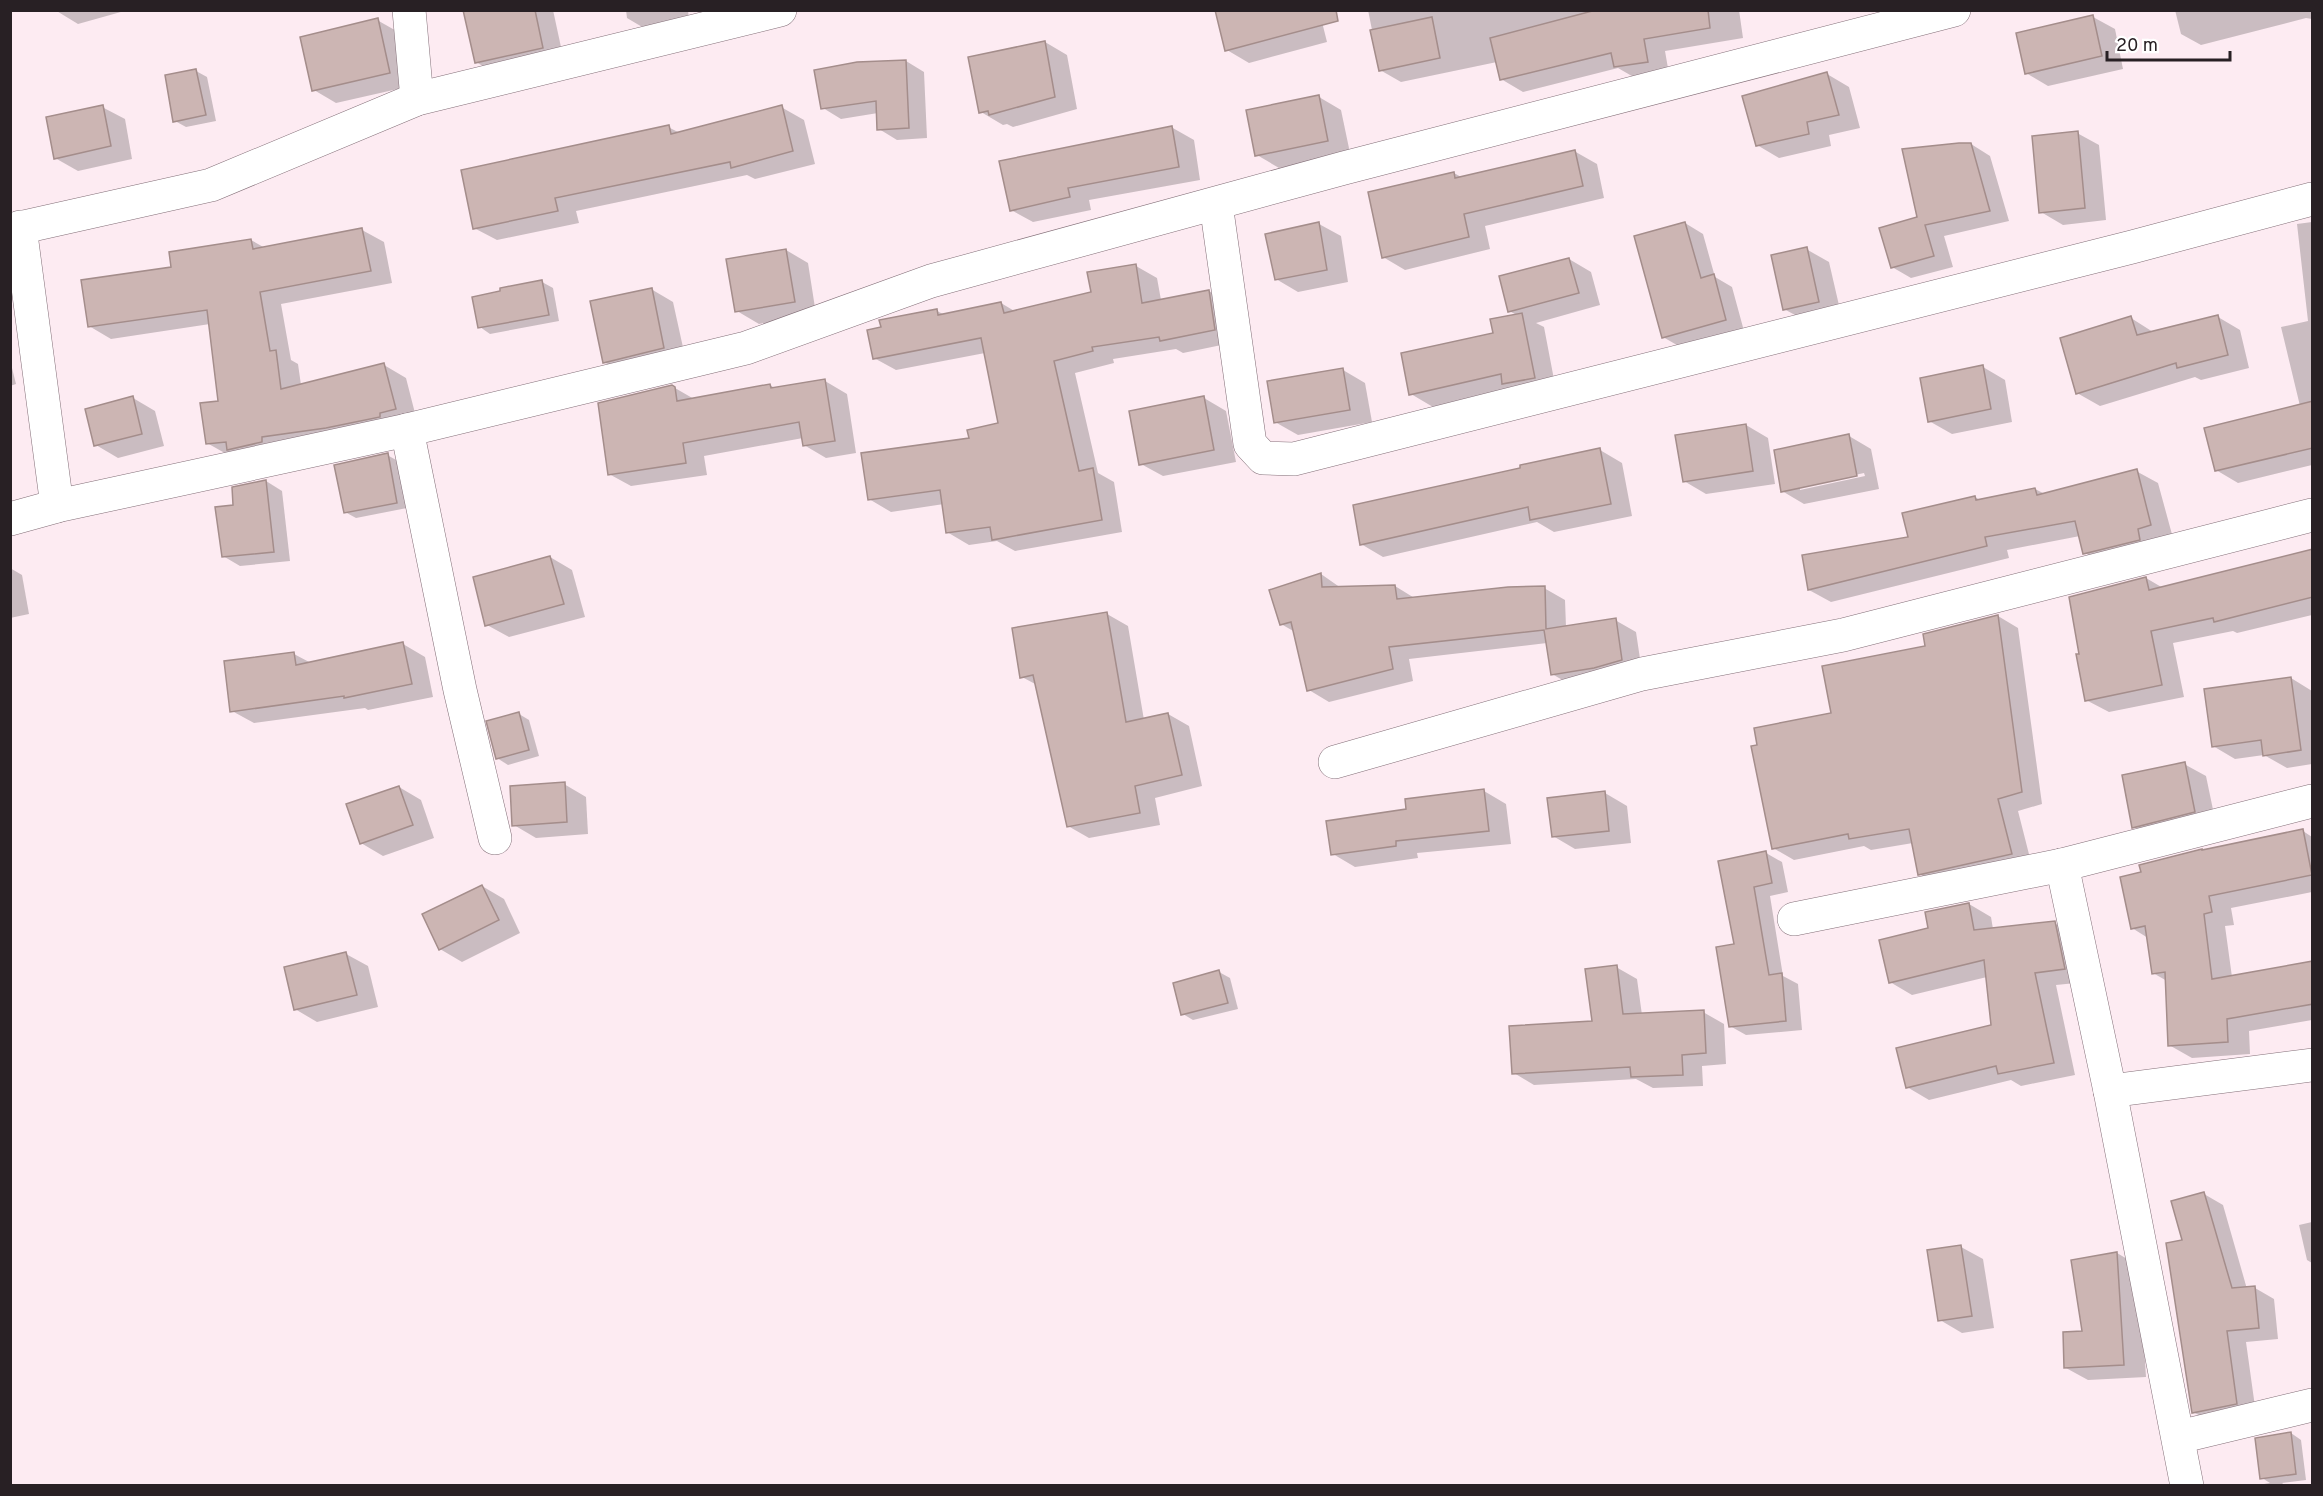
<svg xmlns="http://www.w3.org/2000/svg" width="2323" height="1496" font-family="Overpass,sans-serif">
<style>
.shadow{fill:#0003;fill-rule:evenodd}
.building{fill:#ccb5b3;stroke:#a48d8b;stroke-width:1.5}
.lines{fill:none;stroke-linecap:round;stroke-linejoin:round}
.minor-casing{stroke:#836f78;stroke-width:34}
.minor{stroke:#fff;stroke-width:33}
</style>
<rect width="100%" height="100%" fill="#fdebf2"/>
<!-- shadow -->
<g class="shadow">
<polygon points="55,10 128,10 78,24"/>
<polygon points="464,10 553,10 564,61 498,75 476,62"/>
<polygon points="626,10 688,10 690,28 649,31 627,18"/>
<polygon points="1319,10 1327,42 1249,63 1227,50"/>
<polygon points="1368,10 1739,10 1743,38 1665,51 1669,74 1637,79 1618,68 1523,92 1501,79 1497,62 1401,82 1380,70"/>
<polygon points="2175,10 2312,10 2312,19 2306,18 2201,45 2181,34"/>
<polygon points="2093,17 2115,29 2123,69 2048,86 2026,73"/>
<polygon points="377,20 400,33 411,86 336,103 314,90"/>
<polygon points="1045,42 1067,55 1077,109 1013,127 1007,124 1003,125 981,112"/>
<polygon points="906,61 924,72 927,138 897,140 879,129 878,113 841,119 823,108"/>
<polygon points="196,71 207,77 216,121 186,127 175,121"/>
<polygon points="1827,74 1849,87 1860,128 1829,135 1831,146 1779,158 1757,145"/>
<polygon points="1319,97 1341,110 1350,153 1279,168 1257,155"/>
<polygon points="102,107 125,119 132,159 78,171 55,158"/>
<polygon points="781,107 804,120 815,164 755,179 747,175 576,211 579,223 497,240 474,228 668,127 680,133"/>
<polygon points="1171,127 1194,140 1200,180 1089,200 1091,210 1033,222 1011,210"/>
<polygon points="2077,133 2099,145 2106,220 2063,225 2041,212"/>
<polygon points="1971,144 1990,156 2009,221 1944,236 1953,267 1911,278 1892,267 1919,218"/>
<polygon points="1574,151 1597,164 1604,198 1485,226 1490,249 1405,270 1383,257 1454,173 1463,178"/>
<polygon points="2312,222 2312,465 2238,483 2216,470 2300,406 2281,327 2308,321 2297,224"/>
<polygon points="1685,223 1703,234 1715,277 1732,287 1744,331 1682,348 1663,337"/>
<polygon points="1319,224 1341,236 1348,282 1298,292 1276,279"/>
<polygon points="362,230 384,242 392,283 281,304 291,360 298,364 301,385 384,365 406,378 417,421 230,456 207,443 219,402 210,324 111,339 89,326 173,268 251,240 265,248"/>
<polygon points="1806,249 1829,262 1841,314 1806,321 1784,309"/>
<polygon points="786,250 808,263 816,314 759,324 737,311"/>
<polygon points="1569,259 1591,272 1600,305 1536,323 1544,327 1556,390 1514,389 1433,407 1411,394 1494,334 1517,315 1509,311"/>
<polygon points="1136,266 1157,278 1161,300 1209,291 1230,304 1236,342 1183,353 1176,349 1113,359 1114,363 1075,373 1098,473 1114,482 1122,532 1015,551 997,541 969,545 947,532 944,504 891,512 869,499 999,424 985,353 896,370 874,358 937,311 945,315 1001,303 1016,312 1092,293"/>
<polygon points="542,282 553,288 559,321 490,334 480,327"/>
<polygon points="651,289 673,302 686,361 626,375 604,362"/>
<polygon points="2218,317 2240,330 2249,368 2201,380 2195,377 2100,406 2077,393 2131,318 2153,332"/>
<polygon points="10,360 16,384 10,386"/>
<polygon points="1983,367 2005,380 2012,422 1952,434 1929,421"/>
<polygon points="1343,370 1365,383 1372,422 1298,435 1275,422"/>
<polygon points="825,381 847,394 856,453 826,458 804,445 803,438 704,456 707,475 631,486 609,474 675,388 694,399 770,385 776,389"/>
<polygon points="133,398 155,411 164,446 118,458 96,445"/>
<polygon points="1204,398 1226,411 1236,462 1163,476 1141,464"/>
<polygon points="1746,425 1768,438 1775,484 1706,494 1684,481"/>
<path d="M1849,436l22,13 8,40 -75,15 -22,-13zM1864,473l1,3 -65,14v-3z"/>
<polygon points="1600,450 1622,463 1632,516 1554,532 1537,522 1383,557 1361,544"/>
<polygon points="387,455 398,461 407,508 356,518 345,512"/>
<polygon points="2136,471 2158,483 2173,538 2107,566 2085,553 2080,536 2007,550 2009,558 1831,602 1809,590 1910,538 1975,497 1980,500 2035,489 2045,494"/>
<polygon points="266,481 282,491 290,561 240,566 223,556"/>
<polygon points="2312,550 2312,615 2237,633 2233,631 2173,643 2184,697 2109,712 2086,700 2081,655 2146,578 2163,588"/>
<polygon points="550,557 572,570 585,617 509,637 487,625"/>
<polygon points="10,568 22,575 29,614 10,618"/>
<polygon points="1321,574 1341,588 1395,586 1416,599 1544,588 1565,600 1566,627 1615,620 1636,632 1642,672 1573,686 1552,674 1547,643 1409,659 1413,681 1329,702 1309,690 1295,632 1281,624"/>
<polygon points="1107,614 1128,626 1144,720 1168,714 1189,726 1202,786 1155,798 1160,825 1089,838 1068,826 1037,685 1022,677"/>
<polygon points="1998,616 2018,628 2042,804 2018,811 2032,866 1940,886 1919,874 1913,843 1871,850 1864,846 1794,860 1773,848 1759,746 1833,714 1927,648"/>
<polygon points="403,644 425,657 433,697 368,710 365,708 254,723 232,711 294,654 311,663"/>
<polygon points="2291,678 2312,691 2312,764 2287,768 2264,755 2235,759 2213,746"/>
<polygon points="519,714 529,720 539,756 508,765 497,758"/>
<polygon points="2184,764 2206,776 2216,824 2156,839 2134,827"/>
<polygon points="564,784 586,797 588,834 536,838 514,825"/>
<polygon points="399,787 421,800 434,838 383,856 361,843"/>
<polygon points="1484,791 1506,804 1511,844 1417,853 1418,858 1355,867 1333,854 1407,811"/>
<polygon points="1605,793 1627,806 1631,843 1575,849 1553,836"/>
<polygon points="2303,831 2312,837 2312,892 2231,908 2234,925 2225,926 2232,977 2312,963 2312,1020 2249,1031 2250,1054 2192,1058 2169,1045 2167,981 2153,973 2148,938 2132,928"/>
<polygon points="1766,853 1782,862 1788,892 1770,896 1783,976 1798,984 1802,1030 1746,1035 1730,1026 1736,945 1720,862"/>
<polygon points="482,886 504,899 520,933 462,962 440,949"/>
<polygon points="1969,904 1991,917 1993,929 2054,923 2077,936 2086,982 2056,985 2075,1075 2021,1086 2011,1080 1929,1100 1907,1087 1992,1026 1987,977 1912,995 1890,982 1929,929"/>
<polygon points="346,954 368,966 378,1007 317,1022 295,1009"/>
<polygon points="1616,967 1637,979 1642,1015 1703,1012 1724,1024 1726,1064 1702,1066 1703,1086 1653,1088 1636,1079 1534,1085 1514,1073 1594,1022"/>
<polygon points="1219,972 1230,978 1238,1009 1193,1020 1183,1014"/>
<polygon points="2204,1194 2223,1205 2247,1289 2255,1288 2274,1299 2278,1339 2246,1342 2256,1414 2213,1423 2193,1412 2184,1241"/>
<polygon points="2312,1222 2312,1263 2307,1260 2299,1225"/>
<polygon points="1961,1247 1983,1259 1994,1328 1962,1333 1940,1320"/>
<polygon points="2117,1253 2139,1266 2146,1377 2088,1380 2066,1368 2084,1333"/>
<polygon points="2291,1433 2301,1440 2306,1480 2282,1483 2286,1486 2252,1486 2270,1483 2262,1478"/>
</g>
<!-- building -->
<g class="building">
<polygon points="463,10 535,10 543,48 475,63"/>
<polygon points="1215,10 1336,10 1338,21 1225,51"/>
<polygon points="1596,10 1708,10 1710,28 1644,39 1648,62 1614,67 1611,53 1500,80 1490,38"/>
<polygon points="2093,15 2102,56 2025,74 2016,33"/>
<polygon points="1432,17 1440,58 1379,71 1370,30"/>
<polygon points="378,18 390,73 312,91 300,37"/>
<polygon points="1045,41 1055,97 989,115 988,111 979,113 968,57"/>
<polygon points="906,60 909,128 877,130 876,101 821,109 814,70 857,62"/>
<polygon points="196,69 206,115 173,122 165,75"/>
<polygon points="1827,72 1839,115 1807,122 1809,134 1756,146 1742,96"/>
<polygon points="1319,95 1328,141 1255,156 1246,110"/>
<polygon points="103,105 111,146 54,159 46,117"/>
<polygon points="782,105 793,151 731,168 730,162 555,198 558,211 473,229 461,170 669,125 671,134"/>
<polygon points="1172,126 1179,167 1068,188 1070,197 1010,211 999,161"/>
<polygon points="2078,131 2085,208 2039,213 2032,136"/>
<polygon points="1959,143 1971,143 1990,211 1925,225 1934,256 1891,268 1879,228 1917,217 1902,149"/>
<polygon points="1575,150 1583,186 1464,214 1469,237 1382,258 1368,192 1454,172 1455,178"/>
<polygon points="1319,222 1327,270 1275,280 1265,234"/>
<polygon points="1685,222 1701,278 1714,274 1726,320 1662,338 1634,236"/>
<polygon points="362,228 371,271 260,292 270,351 276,350 281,389 384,363 396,409 380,413 380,417 326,428 262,437 262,442 227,450 226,442 206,444 200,403 218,401 207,310 88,327 81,280 171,267 169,252 251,239 253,249"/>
<polygon points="1807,247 1819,302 1783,310 1771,255"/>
<polygon points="786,249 795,302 735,312 726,259"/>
<polygon points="1569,258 1579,293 1508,312 1499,276"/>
<polygon points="1136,264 1142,303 1209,290 1215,330 1160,341 1159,337 1092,347 1093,351 1054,361 1079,471 1093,468 1102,520 992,540 990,527 946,533 940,490 868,500 861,453 969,438 967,430 998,423 981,338 873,359 867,330 881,327 879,320 937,309 938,315 1001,302 1004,313 1091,292 1087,272"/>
<polygon points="542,280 549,315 478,328 472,297 500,291 500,288"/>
<polygon points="652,288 664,348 603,363 590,301"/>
<polygon points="1522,313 1535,378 1502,384 1501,374 1409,395 1401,353 1493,333 1490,319"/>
<polygon points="2218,315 2228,355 2177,368 2176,363 2076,394 2060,338 2131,316 2137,335"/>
<polygon points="1983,365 1991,409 1928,422 1920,378"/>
<polygon points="1343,368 1350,410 1274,423 1267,381"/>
<polygon points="825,379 835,441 803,446 799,422 683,443 686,463 608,475 598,403 672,385 675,387 677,401 770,384 771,388"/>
<polygon points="133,396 142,434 94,446 85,409"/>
<polygon points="1204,396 1214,450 1139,465 1129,411"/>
<polygon points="2313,401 2313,448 2215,471 2204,428"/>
<polygon points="1746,424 1753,471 1683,482 1675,435"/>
<polygon points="1849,434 1857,476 1781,492 1774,450"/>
<polygon points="1600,448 1611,504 1530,520 1528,507 1360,545 1353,505 1520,468 1520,465"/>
<polygon points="388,453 397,503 344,513 334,465"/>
<polygon points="2137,469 2151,525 2138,529 2140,540 2083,554 2075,521 1985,537 1987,546 1808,590 1802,555 1908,537 1902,513 1975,496 1976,500 2035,488 2037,495"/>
<polygon points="266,480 274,552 222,557 215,507 233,505 232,487"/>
<polygon points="2313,549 2313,597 2214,622 2213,618 2151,631 2162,685 2085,701 2076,654 2079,654 2069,597 2146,577 2149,590"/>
<polygon points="550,556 564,604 485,626 473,577"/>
<polygon points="1321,573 1322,587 1395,585 1397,599 1508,587 1545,586 1546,629 1616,618 1622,660 1594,668 1551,675 1544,630 1389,647 1393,669 1307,691 1291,622 1280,625 1269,590"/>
<polygon points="1107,612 1126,722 1168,713 1182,775 1135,786 1140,813 1067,827 1033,675 1020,678 1012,628"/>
<polygon points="1998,615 2022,792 1998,799 2012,854 1918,875 1909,829 1849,839 1848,834 1772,849 1751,746 1757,745 1754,728 1831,713 1822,666 1925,646 1923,634"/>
<polygon points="403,642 412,684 344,698 344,696 230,712 224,661 294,652 296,665"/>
<polygon points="2291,677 2301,750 2263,756 2261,740 2212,747 2204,689"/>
<polygon points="519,712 529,750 496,759 486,721"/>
<polygon points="2185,762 2195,812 2132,828 2122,775"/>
<polygon points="565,782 567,822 512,826 510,786"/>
<polygon points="399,786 413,825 360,844 346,804"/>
<polygon points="1484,789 1489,831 1396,841 1396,846 1331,855 1326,821 1406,809 1405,799"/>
<polygon points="1605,791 1609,831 1552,837 1547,798"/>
<polygon points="2303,829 2312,875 2209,896 2212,912 2204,914 2212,979 2313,961 2313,1004 2227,1019 2228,1042 2168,1046 2165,972 2152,974 2145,926 2131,929 2120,877 2141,872 2139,865 2202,849 2202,850"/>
<polygon points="1766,851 1772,883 1754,887 1769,975 1782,973 1786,1021 1729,1027 1716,947 1734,944 1718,861"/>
<polygon points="482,885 499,920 439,950 422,914"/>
<polygon points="1969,903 1974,930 2055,921 2065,969 2035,973 2054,1063 1998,1074 1996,1066 1906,1088 1896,1048 1991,1025 1984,960 1889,983 1879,940 1928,928 1925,912"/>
<polygon points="346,952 357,995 294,1010 284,967"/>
<polygon points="1617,965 1623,1014 1704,1010 1706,1053 1682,1055 1683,1075 1631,1077 1630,1067 1512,1074 1509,1026 1592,1021 1585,969"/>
<polygon points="1219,970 1228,1003 1181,1015 1173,983"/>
<polygon points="2204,1192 2232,1288 2255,1286 2259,1328 2227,1331 2237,1404 2192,1413 2166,1243 2182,1240 2171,1201"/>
<polygon points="1961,1245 1972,1316 1938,1321 1927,1250"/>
<polygon points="2117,1252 2124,1365 2064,1368 2063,1332 2082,1331 2071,1260"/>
<polygon points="2291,1432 2296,1474 2260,1479 2255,1438"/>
</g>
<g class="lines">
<defs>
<g id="minor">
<polyline points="409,10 417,99"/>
<polyline points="1216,204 1250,444 1263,458 1294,459 2132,247 2312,199"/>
<polyline points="20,227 57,506"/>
<polyline points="10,230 211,185 417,99 780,10"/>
<polyline points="407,430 460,690 495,838"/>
<polyline points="10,519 57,506 407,430 746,348 931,281 1344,168 1954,10"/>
<polyline points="1335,762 1642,674 1843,635 2312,515"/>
<polyline points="2062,865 2110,1091 2187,1486"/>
<polyline points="1794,919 2062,865 2312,801"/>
<polyline points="2110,1091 2312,1065"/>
<polyline points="2179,1437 2312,1405"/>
</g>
</defs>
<!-- minor casing -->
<use href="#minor" class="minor-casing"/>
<!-- minor -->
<use href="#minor" class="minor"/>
</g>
<!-- border -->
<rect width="2323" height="1496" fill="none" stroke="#282024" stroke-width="24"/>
<!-- scale -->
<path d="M2107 51v9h123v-9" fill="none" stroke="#282024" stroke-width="3"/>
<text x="2116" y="51" font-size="18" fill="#282024" stroke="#ffffff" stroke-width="4.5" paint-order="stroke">20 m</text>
</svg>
